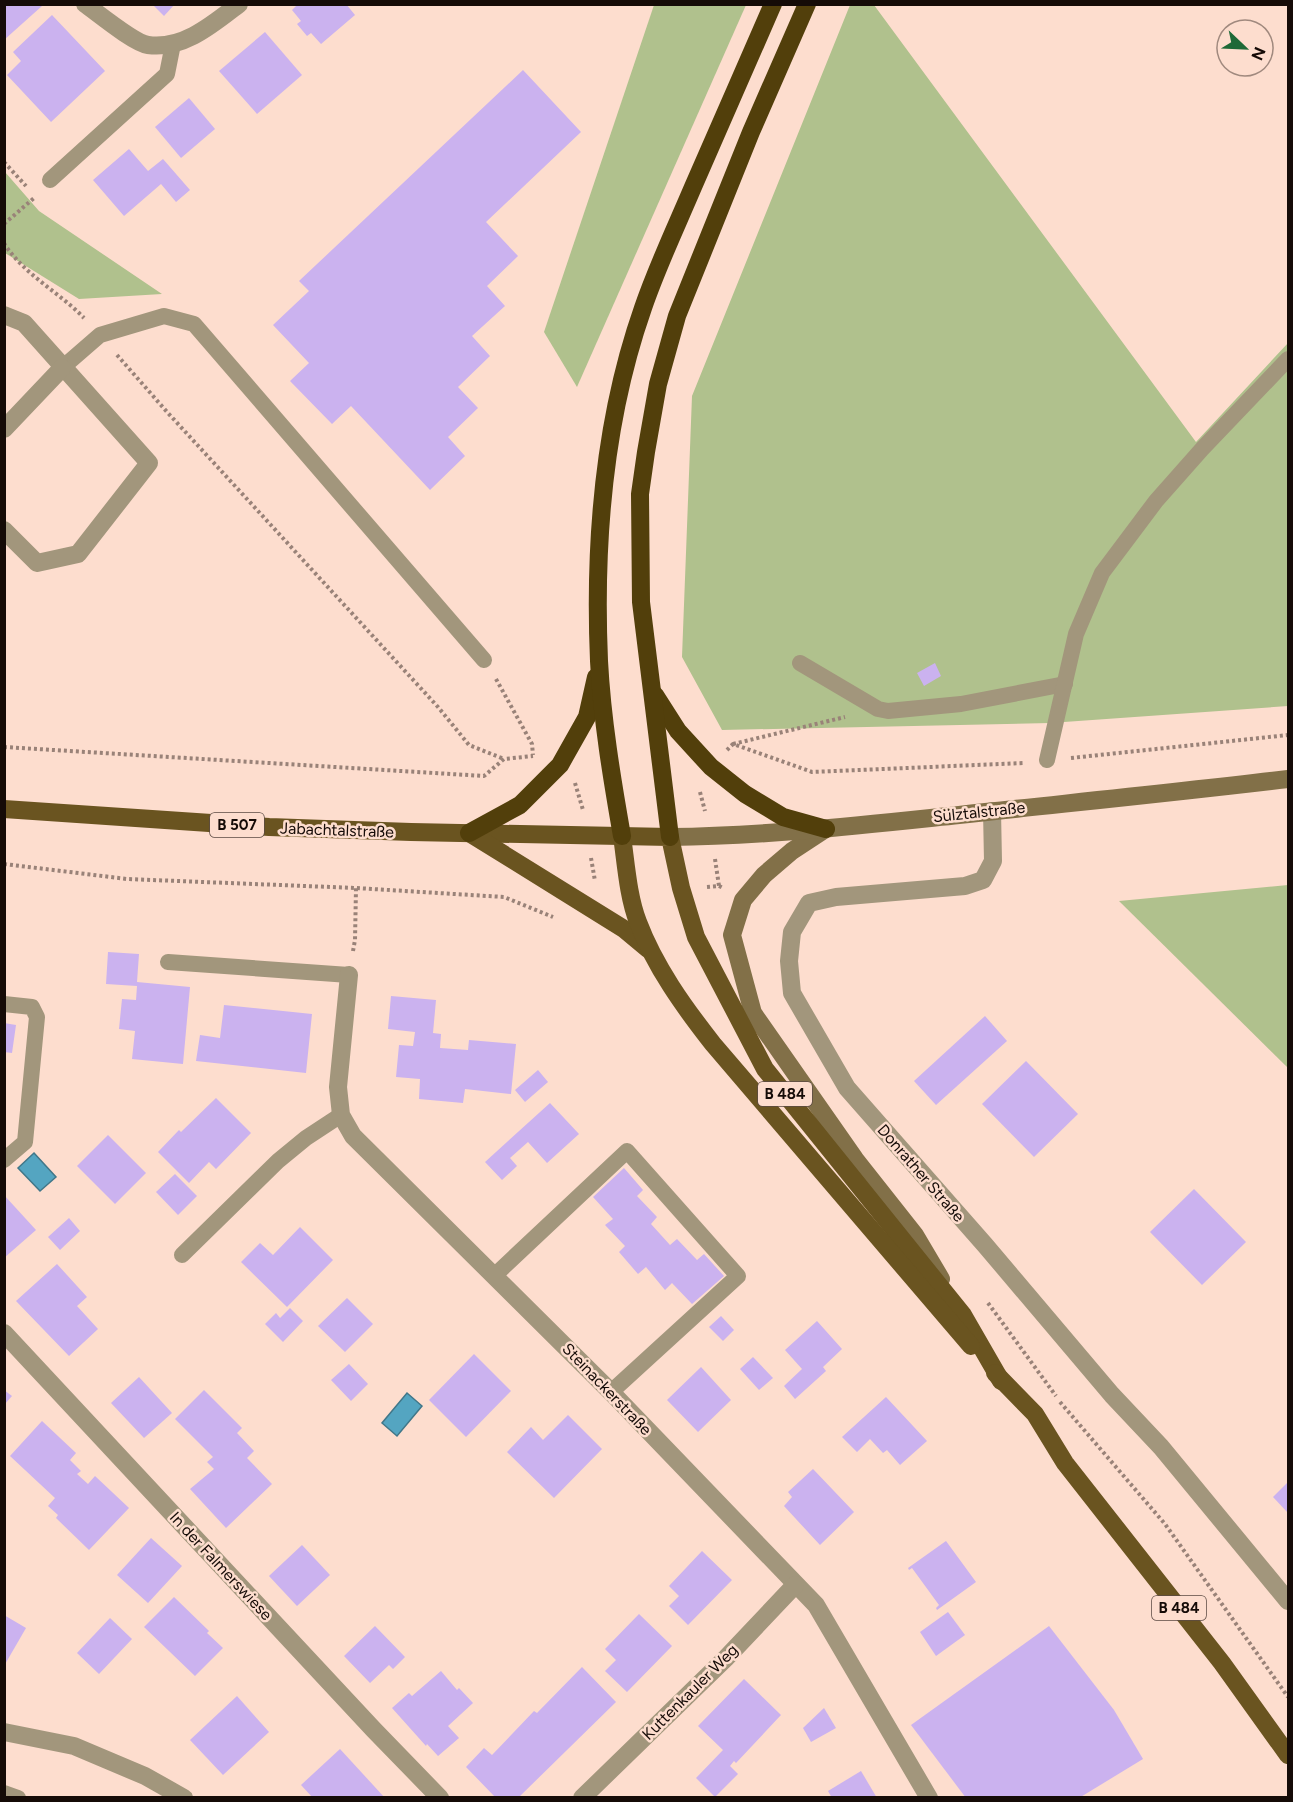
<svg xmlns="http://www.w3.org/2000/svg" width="1293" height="1802" font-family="Figtree,sans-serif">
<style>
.green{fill:#b0c18d}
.water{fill:#54a5c1;stroke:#417789;stroke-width:1.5}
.building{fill:#cbb2ef}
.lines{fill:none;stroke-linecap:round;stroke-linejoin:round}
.path{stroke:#998278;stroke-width:4;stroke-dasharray:3 3;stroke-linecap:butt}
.lane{stroke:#a2967c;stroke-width:16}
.street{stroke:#a2967c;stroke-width:18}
.secondary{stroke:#827048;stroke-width:18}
.primary{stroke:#6a5420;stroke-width:18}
.highway{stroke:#523f0b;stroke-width:18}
.labels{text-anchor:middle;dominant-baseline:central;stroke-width:5;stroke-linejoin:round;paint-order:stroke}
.shield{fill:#fdddce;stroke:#5b4a43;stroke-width:1.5}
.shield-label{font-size:15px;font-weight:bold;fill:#150b07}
.street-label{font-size:16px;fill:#150b07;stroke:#fdddce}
</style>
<rect width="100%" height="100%" fill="#fdddce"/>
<!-- green -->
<g class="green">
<polygon points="654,5 746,5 577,387 544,332"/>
<polygon points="850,5 874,5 1196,442 1288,343 1288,706 1050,723 722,730 682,657 692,396"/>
<polygon points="5,172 39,211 162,294 79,299 5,253"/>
<polygon points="1288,885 1288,1068 1119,901"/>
</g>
<!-- water -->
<g class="water">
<polygon points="34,1153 56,1177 40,1191 18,1168"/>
<polygon points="407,1393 422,1406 397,1436 382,1423"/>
</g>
<!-- building -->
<g class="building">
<polygon points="4,4 41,4 42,6 4,40"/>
<polygon points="152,4 175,4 164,16"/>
<polygon points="298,4 346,4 355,15 321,44 311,33 307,36 297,24 301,21 292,10"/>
<polygon points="52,15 105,71 51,122 7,75 21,61 13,52"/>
<polygon points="265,32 302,75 257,114 219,71"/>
<polygon points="523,70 581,132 486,222 518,256 487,286 505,306 472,336 490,356 458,387 478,408 448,437 465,456 430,490 351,406 332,424 290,381 309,363 273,325 309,291 299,281"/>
<polygon points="189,98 215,129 181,158 155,127"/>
<polygon points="129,149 148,171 163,159 190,190 176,202 161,184 124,216 93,180"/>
<polygon points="935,663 941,676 924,686 917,673"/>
<polygon points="108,952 139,954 137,982 190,987 183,1064 132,1059 135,1031 119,1029 122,999 136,1000 137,986 106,984"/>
<polygon points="391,996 436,1000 433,1033 441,1034 440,1048 468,1050 469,1040 516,1044 511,1094 465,1089 463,1103 419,1099 420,1079 396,1077 399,1045 413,1046 415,1032 388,1029"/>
<polygon points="224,1005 312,1014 306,1073 196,1061 200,1035 220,1038"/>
<polygon points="985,1016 1007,1041 936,1105 914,1081"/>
<polygon points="4,1023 16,1025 12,1053 4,1052"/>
<polygon points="1026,1061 1078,1114 1034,1157 982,1104"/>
<polygon points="538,1070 548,1082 525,1102 515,1090"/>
<polygon points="216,1098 251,1133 216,1169 209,1162 189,1183 158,1152 179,1130 181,1132"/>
<polygon points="550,1103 579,1134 547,1163 528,1142 510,1158 517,1166 502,1180 485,1162"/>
<polygon points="108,1135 146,1173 115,1204 77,1166"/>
<polygon points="624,1168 643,1190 637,1196 657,1217 651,1224 670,1245 677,1239 697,1260 704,1254 724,1276 692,1304 672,1283 665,1290 646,1267 638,1274 619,1252 625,1246 605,1225 613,1219 593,1197"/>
<polygon points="175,1174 197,1196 178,1215 156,1192"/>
<polygon points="1194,1189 1246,1242 1202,1285 1150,1232"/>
<polygon points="4,1195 36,1230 4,1258"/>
<polygon points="69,1218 80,1231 60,1250 48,1237"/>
<polygon points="300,1227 333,1260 287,1307 241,1262 260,1243 273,1255"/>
<polygon points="57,1264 87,1297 77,1306 98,1329 69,1356 16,1301"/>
<polygon points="347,1298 373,1324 345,1352 318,1326"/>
<polygon points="290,1308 303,1321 283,1342 265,1324 276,1313 280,1318"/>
<polygon points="721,1316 734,1330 723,1341 709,1327"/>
<polygon points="817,1321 842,1349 823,1367 826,1371 795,1399 784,1386 802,1369 785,1350"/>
<polygon points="474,1354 511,1391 466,1437 429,1400"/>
<polygon points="753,1357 773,1378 759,1390 740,1369"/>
<polygon points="349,1364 368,1384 351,1401 331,1380"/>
<polygon points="701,1367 731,1400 698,1432 667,1400"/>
<polygon points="139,1377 172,1413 144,1438 111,1403"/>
<polygon points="4,1390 12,1396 4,1405"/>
<polygon points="204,1390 242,1428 237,1433 254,1451 247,1458 272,1484 226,1528 190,1489 214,1469 207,1462 213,1457 175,1419"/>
<polygon points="886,1397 927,1441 900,1465 887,1450 883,1453 870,1439 857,1452 842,1437"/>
<polygon points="568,1415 602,1449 554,1498 507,1452 531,1427 543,1440"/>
<polygon points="42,1421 76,1453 70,1460 81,1471 77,1474 88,1484 95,1476 129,1508 89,1550 56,1518 58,1515 48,1506 55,1498 10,1456"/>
<polygon points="813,1469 854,1512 820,1545 784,1506 792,1497 788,1492"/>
<polygon points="1288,1482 1288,1513 1273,1497"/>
<polygon points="151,1538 182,1566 148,1603 117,1575"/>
<polygon points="946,1541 976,1582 937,1610 936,1608 939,1605 912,1568 909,1570 908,1568"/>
<polygon points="302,1545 330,1575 297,1606 269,1576"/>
<polygon points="702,1551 732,1580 688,1625 669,1606 679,1596 669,1586"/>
<polygon points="174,1597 209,1631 207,1633 223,1648 195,1676 144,1627"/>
<polygon points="948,1612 965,1635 936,1656 920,1632"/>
<polygon points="639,1614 672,1646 627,1692 605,1671 616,1660 605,1649"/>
<polygon points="4,1615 26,1628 4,1666"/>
<polygon points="110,1618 132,1639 99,1674 77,1653"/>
<polygon points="375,1626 405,1657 393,1669 389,1665 370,1683 344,1656"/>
<polygon points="1049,1626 1114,1710 1143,1759 1079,1798 966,1798 911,1725"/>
<polygon points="582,1667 616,1702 518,1798 496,1798 466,1767 484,1748 492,1755 534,1711 537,1713"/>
<polygon points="441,1671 457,1690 459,1688 473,1703 448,1726 459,1738 438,1756 427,1744 426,1746 392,1708 409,1693 412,1696"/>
<polygon points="744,1679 781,1715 736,1763 734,1761 730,1766 738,1774 715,1797 696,1778 723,1750 698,1726"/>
<polygon points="237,1696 269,1732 223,1775 190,1740"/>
<polygon points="824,1708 836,1728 811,1742 803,1728"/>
<polygon points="340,1749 385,1798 313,1798 301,1785"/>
<polygon points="861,1771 877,1798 832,1798 828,1791"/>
</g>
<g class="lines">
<!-- path -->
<g class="path">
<polyline points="4,162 26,186"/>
<polyline points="4,224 34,198"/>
<path d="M4,243c19,31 55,49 80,75"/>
<polyline points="117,355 168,413 438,707 469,745 504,759"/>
<polyline points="496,679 532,744 533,755"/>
<polyline points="733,744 845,717"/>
<polyline points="4,747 484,776 504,759 533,756"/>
<polyline points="727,750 733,744 812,772 1024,763"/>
<polyline points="1071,758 1288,735"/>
<polyline points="575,783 583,810"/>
<polyline points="700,792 705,811"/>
<polyline points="591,858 595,881"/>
<polyline points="715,859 719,886"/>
<polyline points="4,864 127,879 356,888 504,897 553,917"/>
<polyline points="707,887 719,886 723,888"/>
<polyline points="353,951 355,940 356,888"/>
<polyline points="988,1303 1056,1396"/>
<polyline points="1060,1402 1165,1524 1288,1697"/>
</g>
<!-- lane -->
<g class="lane">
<polyline points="50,180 167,74 173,44"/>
<polyline points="62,368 100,335 164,316 194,324 484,660"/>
<polyline points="800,663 878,709 888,711 961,704 1065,684"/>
<polyline points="1047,760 1076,634 1102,573 1156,501 1202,449 1288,359"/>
<polyline points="168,962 349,975"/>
<polyline points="4,1004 32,1007 37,1017 25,1142 4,1160"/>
<polyline points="182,1255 278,1161 306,1138 341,1115"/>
<polyline points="495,1275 627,1151 738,1276 611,1392"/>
<polyline points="4,1793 18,1798"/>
</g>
<!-- street -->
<g class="street">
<path d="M85,4c14,10 49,39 63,41 35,5 65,-21 91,-41"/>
<polyline points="4,315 24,323 149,463 78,554 37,563 4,530"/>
<polyline points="4,429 62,368"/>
<polyline points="992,811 993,861 983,880 965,886 836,897 809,903 792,932 789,961 792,993 847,1088 985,1245 1112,1395 1161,1447 1288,1601"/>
<polyline points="349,975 338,1087 341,1115 353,1136 611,1392 816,1605 929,1798"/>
<polyline points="4,1333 374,1730 440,1798"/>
<polyline points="4,1732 74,1746 145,1776 184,1798"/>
<polyline points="582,1798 726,1658 795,1585"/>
</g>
<!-- secondary -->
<g class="secondary">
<polyline points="824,830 792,851 764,875 743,900 732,935 753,1013 855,1159 915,1235 941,1279"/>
<path d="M670,837c97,-1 193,-12 289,-22 110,-12 220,-23 329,-36"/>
</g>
<!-- primary -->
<g class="primary">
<polyline points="4,809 269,827 411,832 670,837 681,888 696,937 765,1069 963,1315 1001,1381"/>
<polyline points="471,834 624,929 648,949"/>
<path d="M622,836c4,28 6,60 16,86 17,45 46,85 75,122l258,302"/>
<polyline points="995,1373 1035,1414 1065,1463 1222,1663 1288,1755"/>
</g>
<!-- highway -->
<g class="highway">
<polyline points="655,695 678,731 711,767 745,794 783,817 826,829"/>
<polyline points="469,833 520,805 560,765 587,717 596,677"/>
<path d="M622,836c-10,-57 -20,-117 -23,-175 -5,-117 5,-242 44,-353 14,-41 33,-81 50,-121 27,-61 53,-122 80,-183"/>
<polyline points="670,837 641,602 640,494 646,452 658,384 677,316 751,132 807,4"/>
</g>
</g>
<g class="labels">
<!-- shield labels -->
<g class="shield">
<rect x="210" y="813" width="54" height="24" rx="4.5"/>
<rect x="758" y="1082" width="54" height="24" rx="4.5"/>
<rect x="1152" y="1596" width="54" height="24" rx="4.5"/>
</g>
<g class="shield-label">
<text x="237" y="825">B 507</text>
<text x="785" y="1094">B 484</text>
<text x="1179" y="1608">B 484</text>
</g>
<!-- street labels -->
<g class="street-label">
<text transform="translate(979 812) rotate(-6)">Sülztalstraße</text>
<text transform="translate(337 830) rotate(2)">Jabachtalstraße</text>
<text transform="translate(921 1173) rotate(49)">Donrather Straße</text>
<text transform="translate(607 1389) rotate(46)">Steinackerstraße</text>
<text transform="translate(221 1566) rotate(47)">In der Falmerswiese</text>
<text transform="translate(690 1692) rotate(-45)">Kuttenkauler Weg</text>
</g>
</g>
<!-- border -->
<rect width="1293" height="1802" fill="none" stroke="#150b07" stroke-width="12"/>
<!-- north arrow -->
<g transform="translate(1245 48) rotate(113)"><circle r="28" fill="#fdddce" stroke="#a0897e" stroke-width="1.5"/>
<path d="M0-4.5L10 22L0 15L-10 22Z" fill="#1e6937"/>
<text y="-9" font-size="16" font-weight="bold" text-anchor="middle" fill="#150b07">N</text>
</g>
</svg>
